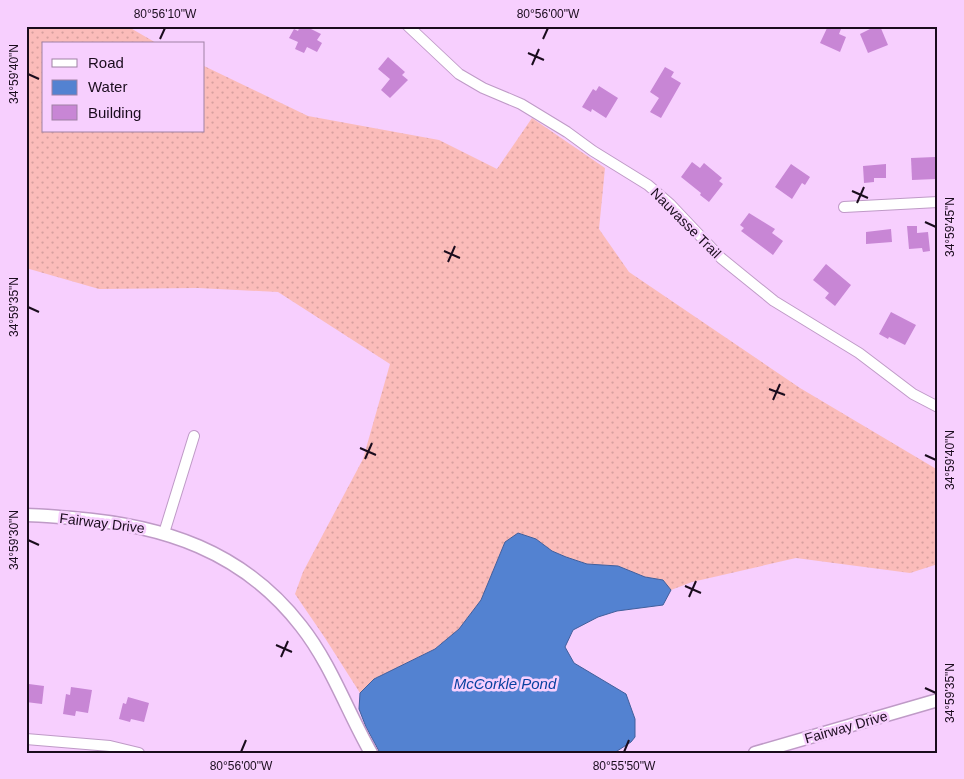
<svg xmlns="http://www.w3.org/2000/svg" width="964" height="779" font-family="Helvetica,sans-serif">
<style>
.grass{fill:url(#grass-dots)}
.water{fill:#5382d1;stroke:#425f9b}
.building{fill:#c886d5}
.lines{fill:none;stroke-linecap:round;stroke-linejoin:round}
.minor-casing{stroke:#bf9ac7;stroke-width:12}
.tertiary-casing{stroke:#bf9ac7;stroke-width:15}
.minor{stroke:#fff;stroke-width:10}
.tertiary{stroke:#fff;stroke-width:12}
.ticks{fill:none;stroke:#1a0c1d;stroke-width:2}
.labels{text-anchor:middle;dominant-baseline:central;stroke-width:5;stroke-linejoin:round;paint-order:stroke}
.street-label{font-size:14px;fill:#1a0c1d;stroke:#f7cffe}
.water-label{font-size:15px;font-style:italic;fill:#08419f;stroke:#f7cffe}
.neatline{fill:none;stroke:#1a0c1d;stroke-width:2}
.ticks-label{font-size:12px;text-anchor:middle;fill:#1a0c1d}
</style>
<defs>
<pattern id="grass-dots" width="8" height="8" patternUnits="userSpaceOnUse" patternTransform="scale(1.25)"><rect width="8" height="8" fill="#fbbcba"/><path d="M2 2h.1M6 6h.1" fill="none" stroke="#d7a09f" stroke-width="1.8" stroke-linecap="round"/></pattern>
</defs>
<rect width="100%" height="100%" fill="#f7cffe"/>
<!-- grass -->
<polygon class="grass" points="26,26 127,26 158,44 44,44 44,131 204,131 204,66 308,116 439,140 497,169 532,118 605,168 599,229 629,272 800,388 938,470 938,564 910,573 796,558 692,582 671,590 662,580 645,577 618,566 587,564 566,557 552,551 536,539 505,542 481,600 459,629 435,649 374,679 360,693 325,638 295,594 303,572 363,459 390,364 278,292 198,288 99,289 26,268"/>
<!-- water -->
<polygon class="water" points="518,533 536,539 552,551 566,557 587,564 618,566 645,577 663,580 671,590 663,605 617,611 598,617 573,630 565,647 574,663 626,694 635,719 635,737 631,742 614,753 380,753 366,727 359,709 360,693 374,679 435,649 459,629 481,600 505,542"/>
<!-- building -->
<g class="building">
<polygon points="300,26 305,26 321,34 317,40 322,43 317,52 307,47 304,53 295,49 298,42 289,38 294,29 298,31"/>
<polygon points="828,26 835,26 841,29 839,34 846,37 840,52 820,43"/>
<polygon points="876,26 880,26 888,45 868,53 860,34"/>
<polygon points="388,57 405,72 402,75 408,80 390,98 381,90 390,79 378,69"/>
<polygon points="665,67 674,72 671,77 681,83 661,118 650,112 659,98 650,92"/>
<polygon points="599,86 618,98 606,118 592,109 591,112 582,107 593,89 596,91"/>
<polygon points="935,157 936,179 912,180 911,158"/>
<polygon points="692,162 700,168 704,163 722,178 719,181 723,184 709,202 700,195 701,193 681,177"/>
<polygon points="791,164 810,177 805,185 802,183 792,199 775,187"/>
<polygon points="886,164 886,178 874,178 874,182 864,183 863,166"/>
<polygon points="749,213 775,229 772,233 783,241 773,255 741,231 744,228 740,225"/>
<polygon points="907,226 917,226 917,233 928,232 930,251 923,252 922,248 909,249"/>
<polygon points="891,229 892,242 866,244 866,232"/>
<polygon points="826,264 851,285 835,306 825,298 829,293 813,280"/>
<polygon points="891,312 916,325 905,345 889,337 888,339 879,334"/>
<polygon points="29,684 44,686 42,704 26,702 26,687 28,687"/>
<polygon points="71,687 92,690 88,713 76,711 75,716 63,714 66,694 70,695"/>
<polygon points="128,697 149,703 144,722 131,719 130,722 119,719 123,703 126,704"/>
</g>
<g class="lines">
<defs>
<g id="minor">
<polyline points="408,26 459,74 483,88 521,104 567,132 593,151 648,185 670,204 721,258 774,301 859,353 913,394 938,407"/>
<polyline points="844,207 938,202"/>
<polyline points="164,533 194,436"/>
<polyline points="26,739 110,746 139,753"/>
</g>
<g id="tertiary">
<path d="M26,515c15,0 31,2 46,3 91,7 171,33 229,108 30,38 46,85 70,127"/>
<polyline points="755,753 938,700"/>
</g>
</defs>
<!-- minor casing -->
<use href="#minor" class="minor-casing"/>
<!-- tertiary casing -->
<use href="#tertiary" class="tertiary-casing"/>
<!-- minor -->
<use href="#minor" class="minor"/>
<!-- tertiary -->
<use href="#tertiary" class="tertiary"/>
</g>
<!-- ticks -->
<path class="ticks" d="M160,39l5,-11M543,39l5,-11M528,53l16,7M532,65l7,-16M28,74l11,5M852,191l16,7M857,203l7,-16M925,222l11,5M444,251l16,7M448,262l7,-16M28,307l11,5M769,389l16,6M773,400l7,-16M360,448l16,7M925,455l11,5M365,459l7,-16M28,540l11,5M685,586l16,7M689,597l7,-16M276,645l16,7M281,657l7,-16M925,688l11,5M241,752l5,-12M624,752l5,-12"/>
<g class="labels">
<!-- street labels -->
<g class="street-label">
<text transform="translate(686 223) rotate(45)">Nauvasse Trail</text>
<text transform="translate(102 523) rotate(7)">Fairway Drive</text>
<text transform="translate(846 727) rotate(-16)">Fairway Drive</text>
</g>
<!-- water labels -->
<g class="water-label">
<text x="505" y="683">McCorkle Pond</text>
</g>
</g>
<!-- border -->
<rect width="964" height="779" fill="none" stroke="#f7cffe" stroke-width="55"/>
<!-- legend -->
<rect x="42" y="42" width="162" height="90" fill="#f7cffe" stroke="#9f81a4"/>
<rect x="52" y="59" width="25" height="8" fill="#ffffff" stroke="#9f81a4"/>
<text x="88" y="68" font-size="15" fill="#1a0c1d">Road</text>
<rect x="52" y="80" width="25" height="15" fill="#5382d1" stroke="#9f81a4"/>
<text x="88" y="92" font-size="15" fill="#1a0c1d">Water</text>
<rect x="52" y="105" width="25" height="15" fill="#c886d5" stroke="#9f81a4"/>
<text x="88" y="118" font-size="15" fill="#1a0c1d">Building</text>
<rect x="28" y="28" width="908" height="724" class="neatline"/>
<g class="ticks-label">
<text x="165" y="18">80°56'10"W</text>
<text x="548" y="18">80°56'00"W</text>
<text transform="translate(14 74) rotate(-90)" y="4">34°59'40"N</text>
<text transform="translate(950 227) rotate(-90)" y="4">34°59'45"N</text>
<text transform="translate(14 307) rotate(-90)" y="4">34°59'35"N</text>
<text transform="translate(950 460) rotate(-90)" y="4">34°59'40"N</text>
<text transform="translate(14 540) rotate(-90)" y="4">34°59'30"N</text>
<text transform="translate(950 693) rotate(-90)" y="4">34°59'35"N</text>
<text x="241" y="770">80°56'00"W</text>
<text x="624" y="770">80°55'50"W</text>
</g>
</svg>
